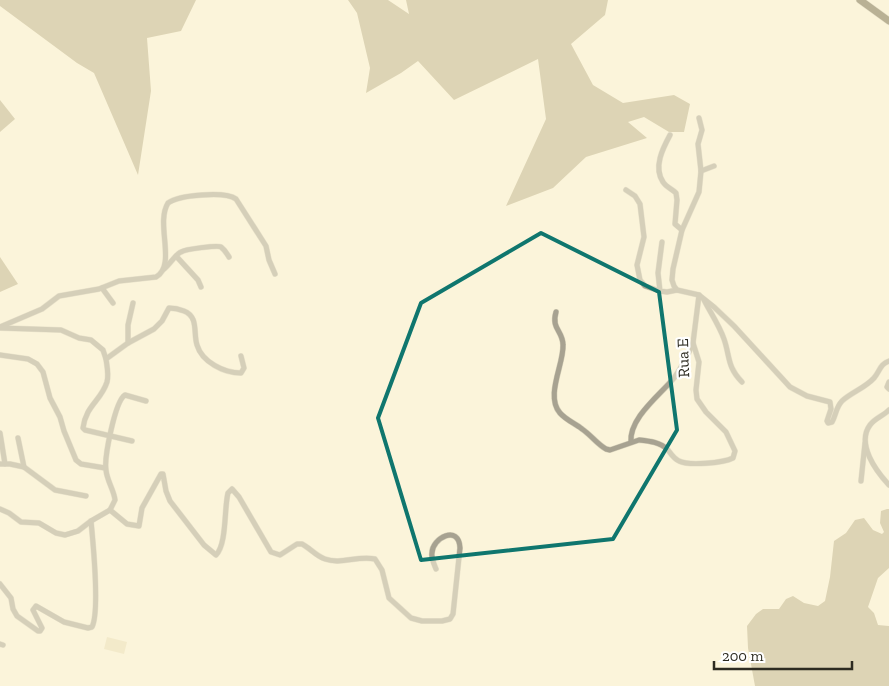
<svg xmlns="http://www.w3.org/2000/svg" width="889" height="686" font-family="'Zilla Slab',serif">
<style>
.green{fill:#e8deb7}
.forest{fill:#b9ae87}
.lines{fill:none;stroke-linecap:round;stroke-linejoin:round}
.minor-casing{stroke:#d6d0b9;stroke-width:6}
.major-casing{stroke:#d6d0b9;stroke-width:8}
.minor{stroke:#a7a291;stroke-width:5}
.major{stroke:#685f41;stroke-width:7}
.marked{fill:none;stroke:#0f766e;stroke-width:4;stroke-linejoin:round}
.labels{text-anchor:middle;dominant-baseline:central;stroke-width:4.5;stroke-linejoin:round;paint-order:stroke}
.street-label{font-size:16px;fill:#2d2b21;stroke:#fff}
</style>
<rect width="100%" height="100%" fill="#fbf4da"/>
<!-- green -->
<polygon class="green" points="107,637 127,642 124,654 104,649"/>
<!-- forest -->
<g class="forest">
<polygon points="0,0 196,0 181,31 147,38 151,91 138,175 94,73 77,63 0,6"/>
<polygon points="348,0 388,0 409,14 406,0 608,0 605,15 571,44 593,85 623,103 674,95 690,104 684,132 669,132 644,117 628,122 647,138 586,157 553,188 506,206 546,119 538,59 454,100 418,61 401,73 366,93 370,68 357,13"/>
<polygon points="0,100 15,119 0,132"/>
<polygon points="0,257 18,284 0,292"/>
<polygon points="887,509 889,509 889,568 878,578 868,607 874,613 878,625 889,626 889,686 755,686 748,648 747,626 756,614 763,609 779,609 786,599 793,596 804,603 818,606 825,601 830,577 834,541 846,533 855,520 864,518 873,530 882,534 884,532 880,523 881,511"/>
</g>
<g class="lines">
<defs>
<g id="minor">
<path d="M699,118l3,12 -4,14 3,27 -2,21 -17,38 -9,39 -1,11 2,6 3,4 22,5 15,12 20,19 56,61 17,9 23,6 1,7 -4,12 1,2 4,-1c4,-7 4,-15 10,-21 10,-9 23,-13 32,-23 6,-7 6,-14 15,-17"/>
<path d="M670,135c-7,13 -17,32 -7,47 3,5 9,7 13,11l1,7 -2,24 7,6"/>
<polyline points="701,171 714,166"/>
<polyline points="626,190 635,196 640,204 644,237 637,265 640,280 645,286 660,291"/>
<polyline points="662,242 658,273 660,291 667,292 677,290"/>
<polyline points="176,256 198,280 201,287"/>
<path d="M164,269c6,-5 12,-15 17,-17 4,-3 37,-7 40,-5 4,3 6,7 8,10"/>
<polyline points="102,288 113,303"/>
<path d="M704,300c6,12 15,25 20,39 6,17 3,28 18,43"/>
<path d="M556,312c-5,17 7,19 7,33 1,19 -18,51 -3,68 6,7 16,11 22,16 9,6 15,15 24,20l4,1 29,-10c10,1 21,2 29,10 3,4 6,9 11,11 10,5 44,2 54,-3l2,-7 -9,-19 -20,-20 -9,-13 -1,-9 3,-28 -6,-19 6,-48"/>
<path d="M0,327l42,-18 17,-13 40,-7 20,-8 37,-4c21,-12 -1,-53 12,-74 11,-8 57,-12 68,-4l30,47 3,14 6,14"/>
<polyline points="0,328 61,330 79,338 91,340 103,350 106,359"/>
<polyline points="128,343 128,325 133,303"/>
<polyline points="0,355 28,359 37,364 43,372 50,398 60,417 64,431 76,460 81,464 105,468"/>
<polyline points="889,382 887,387 889,389"/>
<path d="M889,410c-6,6 -14,8 -19,15 -14,19 6,46 19,60"/>
<polyline points="0,433 5,464"/>
<polyline points="18,438 24,467 55,490 86,496"/>
<path d="M132,441l-47,-11 -2,-2c3,-23 18,-27 24,-46 2,-7 0,-16 -1,-23l22,-16 26,-14 8,-8 7,-13c5,0 10,1 15,3 15,6 9,22 13,34 5,17 27,28 44,28l3,-5 -3,-12"/>
<path d="M631,442c-2,-24 29,-47 43,-64 8,-11 14,-23 19,-35"/>
<polyline points="0,464 10,464 24,467"/>
<polyline points="861,481 865,443"/>
<path d="M0,509l9,4 12,9 18,1 17,10 9,2 13,-4 13,-10 19,-11 5,-10c-1,-10 -8,-19 -9,-30 -2,-12 9,-69 19,-75l21,6"/>
<path d="M110,510l17,14 12,2 3,-18 19,-34h2l3,17 4,10 34,44 12,10c11,-11 8,-47 12,-62l4,-4 7,8 32,55 9,3 17,-11h5c8,4 14,12 23,15 16,6 33,-4 50,0l7,11 7,28 22,20 11,3h20l8,-2 3,-5 7,-66c-1,-24 -28,-10 -28,5 -1,5 2,11 4,16"/>
<path d="M0,584l11,14 2,11 4,7 21,15h2l2,-3 -9,-18 3,-4 28,16 24,6 4,-1c8,-16 1,-85 -1,-106"/>
<polyline points="0,644 3,645"/>
</g>
<polyline id="major" points="860,0 889,21"/>
</defs>
<!-- minor casing -->
<use href="#minor" class="minor-casing"/>
<!-- major casing -->
<use href="#major" class="major-casing"/>
<!-- minor -->
<use href="#minor" class="minor"/>
<!-- major -->
<use href="#major" class="major"/>
</g>
<!-- marked area -->
<path d="M0 0H889V686H0ZM541,233l118,59 18,138 -64,109 -192,21 -43,-142 43,-115z" fill="#fbf4da" fill-opacity=".55" fill-rule="evenodd"/>
<path class="marked" d="M541,233l118,59 18,138 -64,109 -192,21 -43,-142 43,-115z"/>
<g class="labels">
<!-- street labels -->
<g class="street-label">
<text transform="translate(683 358) rotate(-92)">Rua E</text>
</g>
</g>
<!-- scale -->
<path d="M714 661v8h138v-8" fill="none" stroke="#2d2b21" stroke-width="2.5"/>
<text x="722" y="661" font-size="15" fill="#2d2b21" stroke="#ffffff" stroke-width="4" paint-order="stroke">200 m</text>
</svg>
